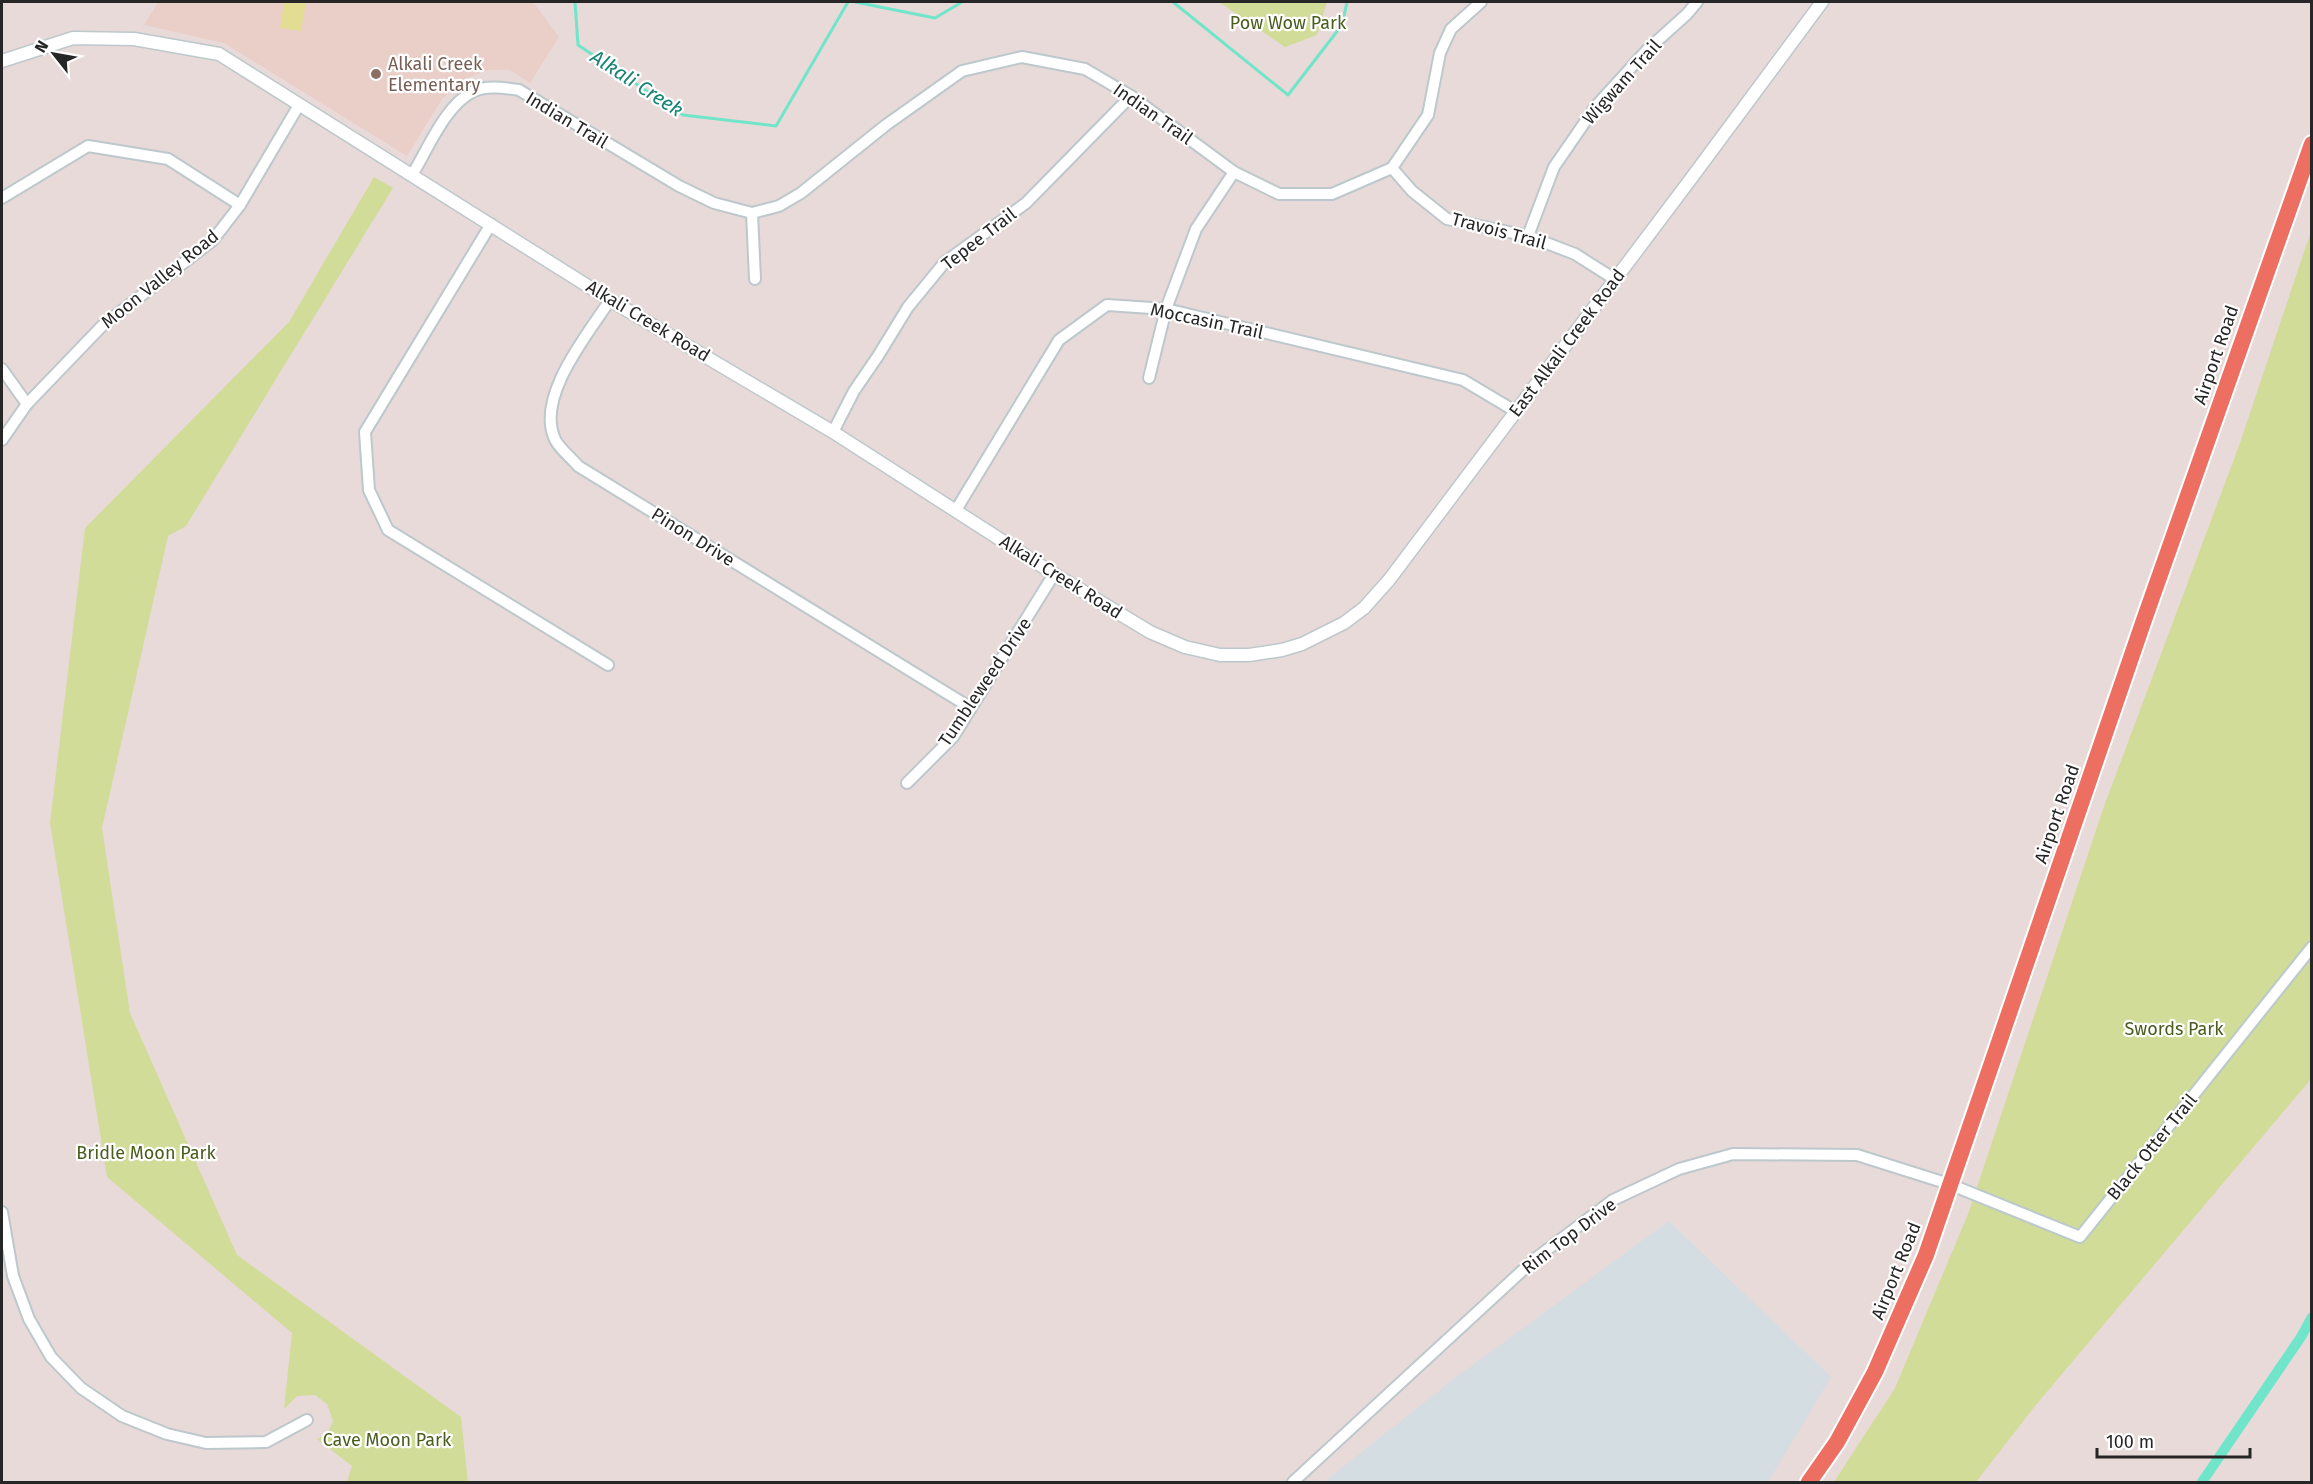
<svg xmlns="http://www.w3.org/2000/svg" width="2313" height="1484" font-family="'Fira Sans',sans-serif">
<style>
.education{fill:#eacec8}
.airport{fill:#d4dde1}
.green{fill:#d1dc98}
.pitch{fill:#e3dd94}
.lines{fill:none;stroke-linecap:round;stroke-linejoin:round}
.stream{stroke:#71e5ca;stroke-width:3}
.canal{stroke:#71e5ca;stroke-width:10}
.minor-casing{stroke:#bdc8cc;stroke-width:14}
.tertiary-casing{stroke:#bdc8cc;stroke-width:15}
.trunk-casing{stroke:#fff;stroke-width:20}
.minor{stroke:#fff;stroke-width:10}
.tertiary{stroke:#fff;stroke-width:12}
.trunk{stroke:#ec6f62;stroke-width:16}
.education-dot{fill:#8d6e63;stroke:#fff;stroke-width:2}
.labels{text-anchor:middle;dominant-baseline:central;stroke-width:4.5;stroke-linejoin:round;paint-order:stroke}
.park-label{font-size:18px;fill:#4a5d1d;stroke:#fff}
.education-label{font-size:18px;fill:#785e54;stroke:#fff;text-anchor:start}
.street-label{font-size:18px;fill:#262626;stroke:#fff}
.water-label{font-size:20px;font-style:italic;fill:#168574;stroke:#fff}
</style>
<rect width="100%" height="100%" fill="#e8dad8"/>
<!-- education -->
<polygon class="education" points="155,2 533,2 559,37 530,83 510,70 489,70 464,79 442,99 407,156 224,43 144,25 157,4"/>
<!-- airport -->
<polygon class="airport" points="1669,1221 1831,1377 1768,1482 1324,1482 1455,1378"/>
<!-- green -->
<g class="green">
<polygon points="1219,2 1327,2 1317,35 1285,47"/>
<polygon points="374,177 393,188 186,526 168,536 102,828 130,1013 237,1255 461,1417 468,1482 347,1482 352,1466 317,1439 327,1434 333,1421 327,1404 315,1395 297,1396 284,1409 292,1333 107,1177 50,823 85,528 289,322"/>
<polygon points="2311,231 2311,1079 2035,1406 1976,1482 1834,1482 1895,1388 1968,1214 2103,809 2240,443"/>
</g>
<!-- pitch -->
<polygon class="pitch" points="284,2 306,2 301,31 280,28"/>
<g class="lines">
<!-- stream -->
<g class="stream">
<polyline points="575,2 578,45 683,115 776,126 848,2"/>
<polyline points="855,2 935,18 962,2"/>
<polyline points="1173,2 1288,95 1342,25 1347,2"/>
</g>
<!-- canal -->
<polyline class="canal" points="2202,1482 2301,1337 2312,1317"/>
<defs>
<g id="minor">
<polyline points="1392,168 1412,191 1447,219 1528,236 1575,254 1616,280"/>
<path d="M412,175c16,-26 33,-69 60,-83 13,-7 33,-4 47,-2l160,96 35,17 38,10 27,-7 22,-13 85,-68 76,-54 60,-14 63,12 46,27 103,76 45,22h53l60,-26 36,-53 12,-62 11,-24 30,-27"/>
<polyline points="2,198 88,146 168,159 240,205"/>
<polyline points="752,213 755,279"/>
<polyline points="491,224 365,432 369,490 388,530 608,665"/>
<polyline points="1528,236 1554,167 1596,106 1647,50 1687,14 1697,2"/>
<path d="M610,300c-22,34 -73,95 -56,137 3,10 17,20 24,29l393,242"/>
<polyline points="2,369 27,404"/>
<polyline points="1149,378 1166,309 1196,229 1234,172"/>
<polyline points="833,432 854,391 878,356 908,307 945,262 1026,203 1131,96"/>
<polyline points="2,440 27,404 102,326 213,240 240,205 299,105"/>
<polyline points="956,510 1059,340 1107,305 1166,309 1463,380 1515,411"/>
<polyline points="907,783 953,737 1054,574"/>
<polyline points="2,1212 13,1276 29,1319 51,1357 81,1388 122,1416 167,1434 206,1443 266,1442 307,1420"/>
<polyline points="1293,1482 1536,1258 1613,1200 1679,1169 1733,1154 1857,1155 1949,1184 2080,1237 2312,947"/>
</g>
<polyline id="tertiary" points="2,61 73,38 134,39 219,54 610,300 833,432 1054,574 1150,632 1185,647 1220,655 1249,655 1282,650 1302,644 1344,623 1364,608 1389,580 1693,176 1822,2"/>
<polyline id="trunk" points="1809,1482 1837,1442 1875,1372 1926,1255 2144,620 2312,144"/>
</defs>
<!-- minor casing -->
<use href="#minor" class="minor-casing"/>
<!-- tertiary casing -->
<use href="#tertiary" class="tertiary-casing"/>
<!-- trunk casing -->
<use href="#trunk" class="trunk-casing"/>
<!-- minor -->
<use href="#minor" class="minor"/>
<!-- tertiary -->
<use href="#tertiary" class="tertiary"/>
<!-- trunk -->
<use href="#trunk" class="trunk"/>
</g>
<!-- markers -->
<circle class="education-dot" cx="376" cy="74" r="6"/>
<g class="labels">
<!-- park labels -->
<g class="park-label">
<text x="1288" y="23">Pow Wow Park</text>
<text x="2174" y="1029">Swords Park</text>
<text x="146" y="1153">Bridle Moon Park</text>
<text x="387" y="1440">Cave Moon Park</text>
</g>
<!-- education labels -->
<g class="education-label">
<text x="388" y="64">Alkali Creek<tspan x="388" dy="21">Elementary</tspan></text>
</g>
<!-- street labels -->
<g class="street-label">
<text transform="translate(1622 82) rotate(-48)">Wigwam Trail</text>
<text transform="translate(1153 114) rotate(35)">Indian Trail</text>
<text transform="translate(567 120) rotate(31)">Indian Trail</text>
<text transform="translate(1499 231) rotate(15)">Travois Trail</text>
<text transform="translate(979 239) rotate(-38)">Tepee Trail</text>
<text transform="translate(160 279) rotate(-39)">Moon Valley Road</text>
<text transform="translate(648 321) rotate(31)">Alkali Creek Road</text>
<text transform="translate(1207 321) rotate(12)">Moccasin Trail</text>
<text transform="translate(1567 343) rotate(-53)">East Alkali Creek Road</text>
<text transform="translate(2216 355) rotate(-71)">Airport Road</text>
<text transform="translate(693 537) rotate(32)">Pinon Drive</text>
<text transform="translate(1061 577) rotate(32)">Alkali Creek Road</text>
<text transform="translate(985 682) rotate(-56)">Tumbleweed Drive</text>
<text transform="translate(2057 814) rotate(-71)">Airport Road</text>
<text transform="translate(2152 1147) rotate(-51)">Black Otter Trail</text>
<text transform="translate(1569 1236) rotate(-37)">Rim Top Drive</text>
<text transform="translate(1896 1271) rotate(-68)">Airport Road</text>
</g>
<!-- water labels -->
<g class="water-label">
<text transform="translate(637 83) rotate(33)">Alkali Creek</text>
</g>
</g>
<!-- border -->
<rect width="2313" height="1484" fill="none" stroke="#262626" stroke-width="6"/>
<!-- north arrow -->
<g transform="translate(54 54) rotate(301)" stroke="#ffffff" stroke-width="4.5" paint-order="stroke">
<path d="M0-4.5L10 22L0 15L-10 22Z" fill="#262626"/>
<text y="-9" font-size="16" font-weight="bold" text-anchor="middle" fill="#262626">N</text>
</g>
<!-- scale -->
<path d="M2097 1448v9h153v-9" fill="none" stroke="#262626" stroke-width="3"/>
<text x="2106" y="1448" font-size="18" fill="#262626" stroke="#ffffff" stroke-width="4.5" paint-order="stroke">100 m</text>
</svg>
